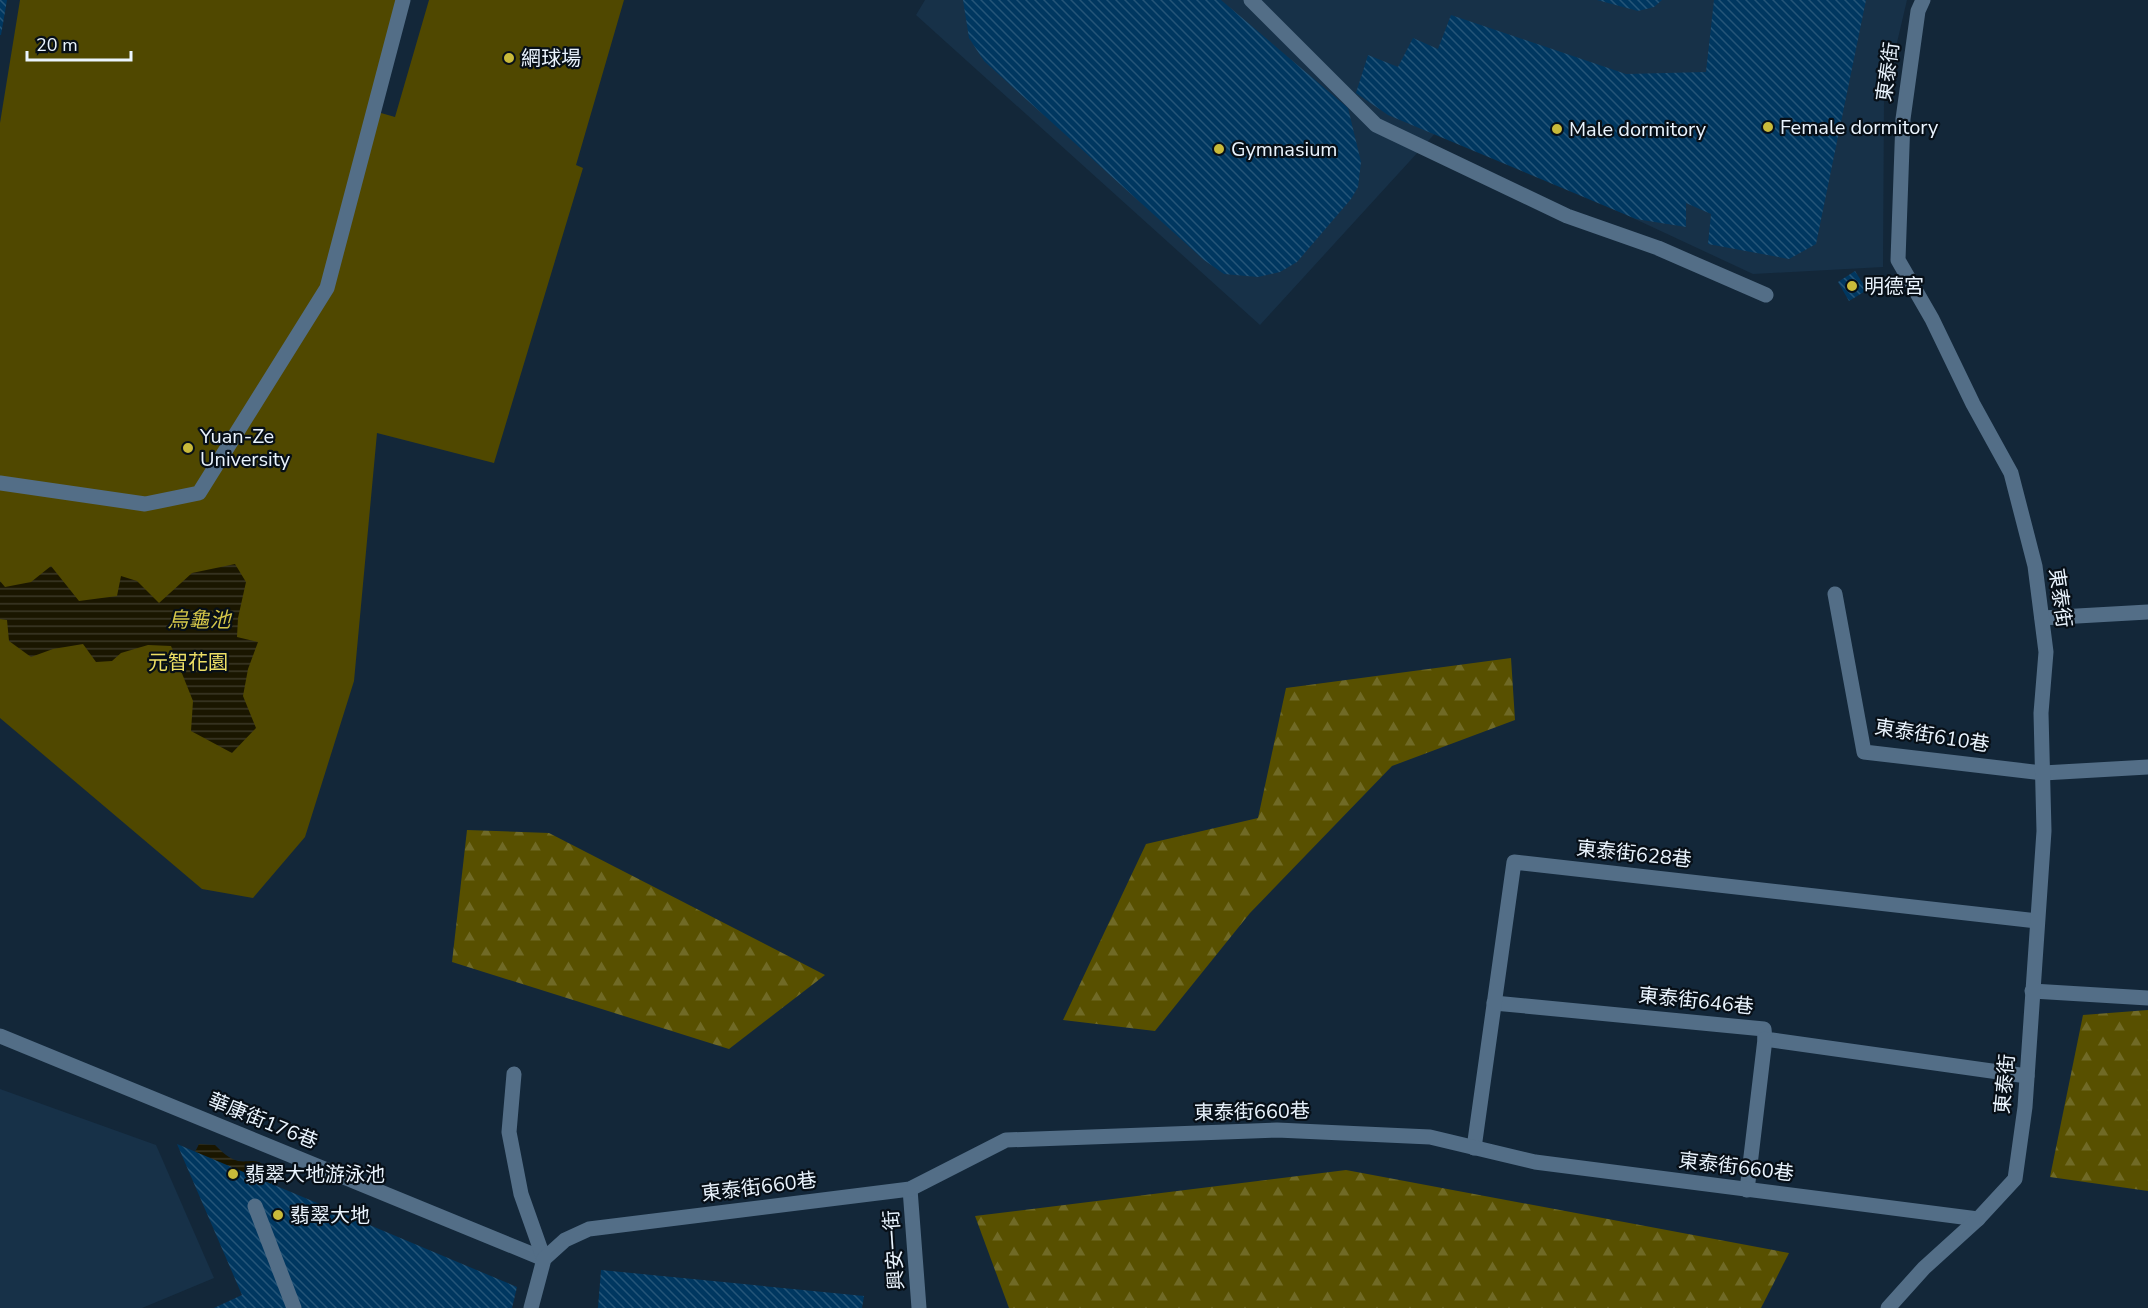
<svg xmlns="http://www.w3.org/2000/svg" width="2148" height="1308" font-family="'Nunito Sans','Noto Sans TC',sans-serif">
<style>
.built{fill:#173148}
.green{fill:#504800}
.forest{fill:url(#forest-firs)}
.water{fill:url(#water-rules)}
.building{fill:url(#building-back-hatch)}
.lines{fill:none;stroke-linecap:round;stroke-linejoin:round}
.lane{stroke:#536e87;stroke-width:15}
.street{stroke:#536e87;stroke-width:15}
.poi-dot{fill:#c9ba3a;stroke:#070f17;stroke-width:2}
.labels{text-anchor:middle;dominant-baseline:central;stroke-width:4.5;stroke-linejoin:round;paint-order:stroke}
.poi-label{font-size:20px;fill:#eaf4fe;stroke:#070f17;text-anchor:start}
.street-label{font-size:20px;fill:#eaf4fe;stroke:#070f17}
.park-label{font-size:20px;fill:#eddf65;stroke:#070f17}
.water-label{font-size:21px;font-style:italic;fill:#d4c649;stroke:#070f17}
</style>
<defs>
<pattern id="forest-firs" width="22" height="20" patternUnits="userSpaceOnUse" patternTransform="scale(1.5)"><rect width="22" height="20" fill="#585000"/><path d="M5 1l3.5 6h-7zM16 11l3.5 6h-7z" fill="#706a26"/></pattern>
<pattern id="water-rules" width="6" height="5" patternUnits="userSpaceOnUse" patternTransform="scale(1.5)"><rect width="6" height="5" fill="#1a1600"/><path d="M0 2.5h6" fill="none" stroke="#3b3826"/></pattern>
<pattern id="building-back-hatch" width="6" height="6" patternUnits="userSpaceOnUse" patternTransform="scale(1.5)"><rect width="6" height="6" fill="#003760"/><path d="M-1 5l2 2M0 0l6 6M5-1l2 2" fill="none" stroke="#255578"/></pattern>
</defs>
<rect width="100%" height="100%" fill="#132739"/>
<!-- built -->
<g class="built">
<polygon points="925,0 1907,0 1884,98 1883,267 1753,274 1440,128 1260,325 916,15"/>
<polygon points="0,1089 156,1145 214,1278 142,1308 0,1308"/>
</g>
<!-- green -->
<polygon class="green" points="20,0 403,0 374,111 395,117 429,0 624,0 576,165 583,168 494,463 377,433 354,681 305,837 253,898 202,889 0,718 0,123"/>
<!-- forest -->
<g class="forest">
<polygon points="1511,658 1515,720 1392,766 1250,913 1155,1031 1063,1020 1146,844 1258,818 1286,688"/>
<polygon points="467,830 549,833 825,975 729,1049 452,962"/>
<polygon points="2148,1010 2148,1191 2050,1177 2083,1015"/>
<polygon points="1346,1170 1789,1253 1761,1308 1009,1308 975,1216"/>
</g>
<!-- water -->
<g class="water">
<polygon points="235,564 246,582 238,618 237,637 258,642 248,669 243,696 256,728 232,753 191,731 193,701 171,646 148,645 121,653 112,661 96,662 83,644 53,649 31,657 9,641 7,620 0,619 0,581 5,587 31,582 51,566 79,601 117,596 121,576 137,581 159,603 192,573"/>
<path d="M199,1144l16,1c7,7 13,13 23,16 6,1 9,0 15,0 15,1 19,16 18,29l-78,-34z"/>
</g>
<!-- building -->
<g class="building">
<polygon points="0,0 7,0 1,35 0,35"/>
<polygon points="963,0 1221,0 1348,108 1361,162 1358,187 1351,199 1297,262 1280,272 1258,277 1224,274 1204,260 984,61 969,38"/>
<polygon points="1597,0 1662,0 1654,7 1638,11"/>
<polygon points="1714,0 1866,0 1816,244 1789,259 1708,244 1711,214 1686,203 1686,227 1636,219 1388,115 1356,93 1368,55 1398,67 1413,38 1438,49 1451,15 1626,74 1706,72"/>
<polygon points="1855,271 1867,290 1849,301 1838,282"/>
<polygon points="177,1144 517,1287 512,1308 214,1308 242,1295"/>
<polygon points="601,1270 864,1296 862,1308 598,1308"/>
</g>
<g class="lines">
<!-- lane -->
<g class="lane">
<polyline points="1251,0 1376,125 1567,216 1658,248 1766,295"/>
<polyline points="0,483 145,504 199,493 327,288 403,0"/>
<polyline points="1835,594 1864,752 2043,773 2148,767"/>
<polyline points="2042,618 2148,612"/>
<polyline points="2032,991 2148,998"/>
<polyline points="1494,1003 1764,1029 1765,1039 2027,1076"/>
<polyline points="0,1036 544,1259"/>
<polyline points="514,1074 509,1132 521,1194 544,1259"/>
<polyline points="1474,1148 1514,862 2037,921"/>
<polyline points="1747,1190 1765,1039"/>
</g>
<!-- street -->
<g class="street">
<polyline points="910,1189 919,1308"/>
<polyline points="255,1206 294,1308"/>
<polyline points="531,1308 544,1259 565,1240 589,1229 910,1189 1006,1140 1277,1130 1430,1137 1535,1162 1978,1219"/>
<polyline points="1888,1308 1924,1268 1978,1219 2015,1179 2025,1107 2044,831 2041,713 2046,652 2035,566 2011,473 1973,404 1932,319 1898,260 1903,119 1918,11 1923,0"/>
</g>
</g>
<!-- markers -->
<g class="poi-dot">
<circle cx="509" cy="58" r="6"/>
<circle cx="1768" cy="127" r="6"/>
<circle cx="1557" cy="129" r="6"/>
<circle cx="1219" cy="149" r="6"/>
<circle cx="1852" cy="286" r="6"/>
<circle cx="188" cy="448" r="6"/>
<circle cx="233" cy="1174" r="6"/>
<circle cx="278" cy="1215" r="6"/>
</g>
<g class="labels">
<!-- poi labels -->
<g class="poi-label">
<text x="521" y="58">網球場</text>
<text x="1780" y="127">Female dormitory</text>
<text x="1569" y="129">Male dormitory</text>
<text x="1231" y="149">Gymnasium</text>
<text x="1864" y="286">明德宮</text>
<text x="200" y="436">Yuan-Ze<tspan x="200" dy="23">University</tspan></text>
<text x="245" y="1174">翡翠大地游泳池</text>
<text x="290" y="1215">翡翠大地</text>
</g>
<!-- street labels -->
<g class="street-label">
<text transform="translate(1888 72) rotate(-82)">東泰街</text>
<text transform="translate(2060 598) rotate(82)">東泰街</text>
<text transform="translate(1932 736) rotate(9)">東泰街610巷</text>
<text transform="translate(1634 854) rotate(6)">東泰街628巷</text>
<text transform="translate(1696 1001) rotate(6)">東泰街646巷</text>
<text transform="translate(2005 1084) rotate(-85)">東泰街</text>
<text transform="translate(1252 1112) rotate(-1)">東泰街660巷</text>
<text transform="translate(263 1121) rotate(22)">華康街176巷</text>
<text transform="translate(1736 1167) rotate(7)">東泰街660巷</text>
<text transform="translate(759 1187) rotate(-7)">東泰街660巷</text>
<text transform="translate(894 1250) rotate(-94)">興安一街</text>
</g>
<!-- park labels -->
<g class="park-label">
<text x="188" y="662">元智花園</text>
</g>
<!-- water labels -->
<g class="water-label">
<text x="199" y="620">烏龜池</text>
</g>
</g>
<!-- scale -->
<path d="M27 51v9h104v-9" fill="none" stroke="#eaf4fe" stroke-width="3"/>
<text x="36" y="51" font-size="18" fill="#eaf4fe" stroke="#070f17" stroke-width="4.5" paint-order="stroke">20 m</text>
</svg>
